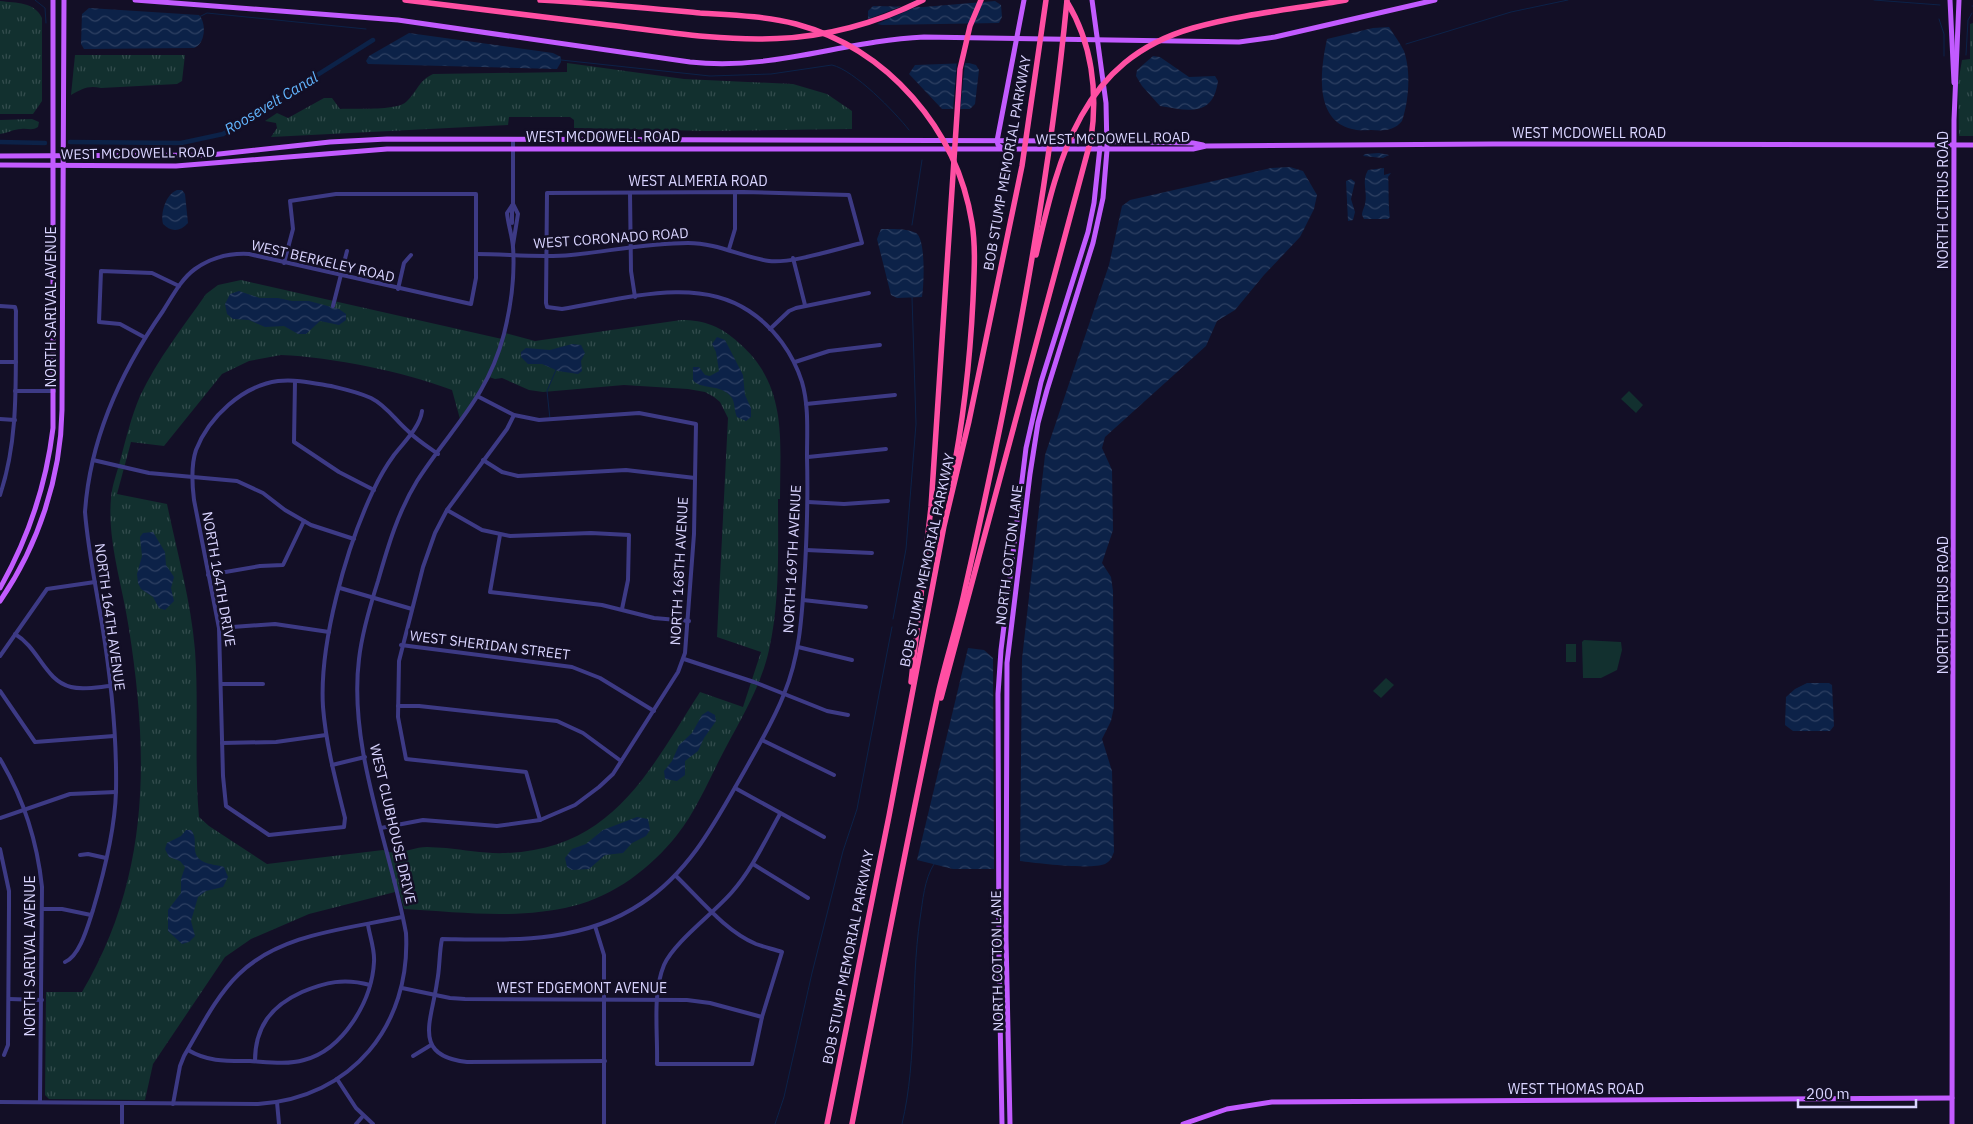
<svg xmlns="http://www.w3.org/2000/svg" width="1973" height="1124" font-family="'IBM Plex Sans',sans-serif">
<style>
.grass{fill:url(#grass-tufts);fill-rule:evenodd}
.pitch{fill:#12302f}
.water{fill:url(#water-waves)}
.pier{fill:#130f26}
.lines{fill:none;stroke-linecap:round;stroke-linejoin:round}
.stream{stroke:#0c2248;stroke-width:1}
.canal{stroke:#0c2248;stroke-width:4.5}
.minor{stroke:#3d3a85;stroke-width:4}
.major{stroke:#c25bff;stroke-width:5}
.highway{stroke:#ff4fa3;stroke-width:5.5}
.labels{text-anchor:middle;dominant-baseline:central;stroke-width:5;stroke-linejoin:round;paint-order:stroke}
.street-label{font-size:14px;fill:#d9d4ff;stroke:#130f26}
.water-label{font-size:15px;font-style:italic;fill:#62b6ff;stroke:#130f26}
</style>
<defs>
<pattern id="grass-tufts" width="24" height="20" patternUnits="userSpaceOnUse" patternTransform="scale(1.25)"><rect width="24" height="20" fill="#12302f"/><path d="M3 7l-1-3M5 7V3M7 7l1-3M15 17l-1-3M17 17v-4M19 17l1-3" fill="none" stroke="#344d4e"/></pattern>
<pattern id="water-waves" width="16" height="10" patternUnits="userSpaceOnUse" patternTransform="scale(1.25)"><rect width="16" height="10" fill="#0c2248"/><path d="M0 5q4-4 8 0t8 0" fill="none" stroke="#2f4163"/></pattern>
</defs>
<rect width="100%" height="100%" fill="#130f26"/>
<!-- grass -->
<g class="grass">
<path d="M0,1c16,2 35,1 42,17v83l-9,13h-33z"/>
<polygon points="1973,23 1973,136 1959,136 1958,83 1962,60 1970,59 1970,24"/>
<path d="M75,55h110l-3,26 -5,3 -76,4c-13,-3 -19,1 -30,7z"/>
<path d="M567,63l117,16 109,5 34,10 25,17v18l-145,2 -133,-3v-8l-4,-3h-61l-1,8 -237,12 6,-9 -1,-5 -11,-2 12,-8 11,5 36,-20h8l8,11c15,-1 56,2 66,-7 12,-11 11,-20 27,-28l134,-2z"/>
<path d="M32,119l7,3 -1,5c-6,4 -10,1 -17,2 -7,0 -13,4 -21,5v-14z"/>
<path d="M241,280l261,59 3,-6 30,8 146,-21c24,0 41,7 58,23 49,42 41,98 41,156h-2c0,49 2,103 -9,151 -8,36 -27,67 -44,99 -15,28 -28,61 -48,86 -26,33 -63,61 -104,71 -55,14 -113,6 -169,3l-5,-18 -90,23 -58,25 -26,18 -72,107 -8,36 -96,-1 -4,-4 1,-103h36c68,-115 67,-235 47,-363 -6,-42 -22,-88 -18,-131 1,-13 6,-25 9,-37 6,-22 11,-44 20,-65 17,-36 43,-69 66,-102l12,-9zM281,355c51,2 124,17 171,35l8,29 19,-22 10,-20 6,2 7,-1 27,12 14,2 81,-7 64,4 17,3 9,5 6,5 8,16 -11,219 44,15 -18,55 -43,-15c-51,79 -87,157 -194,161 -20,1 -40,-3 -60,-5 -6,0 -13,-1 -19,-1 -15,0 -30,10 -44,3l-116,14 -58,-38 -10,-9c-5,-55 0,-111 -4,-167 -4,-49 -18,-98 -28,-146l-50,-10 14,-52 33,4 58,-72 27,-13z"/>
</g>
<!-- pitch -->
<g class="pitch">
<polygon points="1629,391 1643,405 1636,413 1621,399"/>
<polygon points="1584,640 1621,642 1622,650 1617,670 1601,678 1583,678 1582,642"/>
<rect x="1566" y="644" width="10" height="18"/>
<polygon points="1386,678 1394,685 1381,698 1373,691"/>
</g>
<!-- water -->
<g class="water">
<polygon points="995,1 1001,5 1002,17 999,23 882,25 872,23 868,19 868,11 873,6 923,7"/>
<path d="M89,8l110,7c8,9 6,29 -5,33l-110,1 -3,-5 1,-30z"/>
<path d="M1389,27c5,8 11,16 15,24 7,20 5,50 -2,70 -8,10 -19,10 -31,9 -6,0 -13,1 -19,-1 -39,-9 -31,-62 -25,-90l46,-11z"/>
<polygon points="409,33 553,53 561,57 561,62 557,69 368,64 366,61 369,56"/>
<path d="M1153,56l7,1 29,20 26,-1 3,5c-5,36 -29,30 -58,25l-18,-20 -6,-10 1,-6z"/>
<polygon points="969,63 976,65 979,70 975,104 970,109 942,109 909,74 915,65"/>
<polygon points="1379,153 1389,155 1383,158 1363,156 1365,154"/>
<path d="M1290,167l13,4 14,24 -3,14 -14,28 -36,38 -29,35 -18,11 -11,25 -101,91 -3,11 10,22 1,60 -11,33 9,14 2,14 1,116 -3,14 -9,18 10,32 2,81c-2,5 -3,9 -9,12 -14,6 -69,-1 -85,-3l2,-202 23,-204 64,-190 13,-59 8,-6 141,-32z"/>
<path d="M1384,168v7l7,-2 -3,4c1,2 0,30 2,40l-2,2h-24l-2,-4c0,-4 3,-9 3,-11 3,-12 -4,-23 3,-34z"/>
<polygon points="1351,179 1355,182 1351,199 1355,212 1353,220 1348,221 1346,181"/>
<path d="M177,190h5l3,4 3,29c-8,9 -17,9 -25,1 -3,-11 3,-30 14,-34z"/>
<path d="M881,229c10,0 26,-1 35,4 10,6 8,52 6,64l-25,1 -6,-3 -14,-56z"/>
<polygon points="239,291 260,298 278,298 292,301 309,301 339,309 346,314 346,320 339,325 320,321 306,334 298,334 284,326 265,327 249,320 233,319 227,314 225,304 230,294"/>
<path d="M717,337l8,3 18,35 2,20 6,13v9l-5,4 -9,-4c-3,-6 -2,-14 -5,-19 -10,-15 -33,-8 -39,-18v-13h6l6,8 5,1 9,-5 -3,-19 -4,-8z"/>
<polygon points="572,344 581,345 585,353 581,361 582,371 578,374 558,371 542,364 528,364 521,357 521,352 526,348 550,350"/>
<polygon points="153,532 165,552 166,565 174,577 171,588 174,601 165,610 159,608 153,597 141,589 138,583 137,574 142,556 140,537 143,533"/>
<polygon points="968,648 984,650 993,658 994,869 953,869 917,860"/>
<polygon points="1807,683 1829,683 1832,685 1834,726 1830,731 1793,731 1785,725 1786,697 1795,689"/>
<polygon points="708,711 715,715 716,721 704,738 698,751 685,761 685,775 677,781 665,779 664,771 672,761 679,745 692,733 702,715"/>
<polygon points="637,817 648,819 650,830 646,836 632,843 623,853 605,855 589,869 572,870 567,867 565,858 572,849 586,844 603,830"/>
<path d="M186,830h5c9,11 -3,24 13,32 6,3 14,3 20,5l4,10 -5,10 -17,4 -8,6 -7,24 4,15 -6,6 -7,2 -14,-13v-21l13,-17v-14l4,-12 -5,-6 -11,-4 -4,-8 2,-6 14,-7z"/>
</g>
<!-- pier -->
<g class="pier">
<polygon points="907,4 923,4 872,26 866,20"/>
<polygon points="957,61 965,61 960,111 953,111"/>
</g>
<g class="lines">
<!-- stream -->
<g class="stream">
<polyline points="35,0 45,8 46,23"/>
<polyline points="1874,0 1940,5"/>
<polyline points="1972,6 1973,6"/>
<polyline points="199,17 207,13 366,29"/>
<polyline points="1939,19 1944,34 1944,56"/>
<polyline points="1406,44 1511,12 1568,0"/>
<polyline points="1966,55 1968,20 1972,13"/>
<path d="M561,60l149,16 61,-2 61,-9c22,5 63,47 77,65"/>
<polyline points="912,225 922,160"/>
<polyline points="550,419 547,391 556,370"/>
<polyline points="893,619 906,549 916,424 912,297"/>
<polyline points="775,1124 784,1097 812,973 843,851 857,809 892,627"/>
<path d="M902,1124c16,-67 8,-137 18,-205 3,-19 4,-39 14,-55"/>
</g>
<!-- canal -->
<g class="canal">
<polyline points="0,142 45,143"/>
<polyline points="70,142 181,143 223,134 373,40"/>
</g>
<!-- minor -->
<g class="minor">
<polyline points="513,139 513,204 518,214 513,245"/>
<polyline points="630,193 631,271 635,297"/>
<polyline points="512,206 512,223"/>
<polyline points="729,249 735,229 735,192"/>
<path d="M476,254c31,0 64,4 95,1 39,-4 78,-12 117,-12 29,0 54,14 81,18 22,3 70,-13 93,-18l-13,-48 -106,-3 -196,1 -1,110 1,4 15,2c59,-9 134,-34 187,2 26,17 44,43 53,71 7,24 5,50 5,75 1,37 0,74 -2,111 -3,43 -4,85 -21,126 -10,26 -25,51 -39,76 -28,49 -54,101 -103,133 -61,41 -130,37 -200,36 -3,14 -2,29 -5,43 -5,38 -26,74 30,80l138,-1"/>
<polyline points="793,258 805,305"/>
<polyline points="398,289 404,263 411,255"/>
<path d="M0,306l15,1 1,4c-1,61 4,125 -16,184"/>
<polyline points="333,306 347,251"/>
<polyline points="770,329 789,311 796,308 869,293"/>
<polyline points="144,337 120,324 99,322 101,271 152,273 179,286"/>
<polyline points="0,362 16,362"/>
<polyline points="795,362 829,351 880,345"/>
<polyline points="295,381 294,442 339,472 374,490"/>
<polyline points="15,391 54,391"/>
<polyline points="806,404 895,395"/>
<path d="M422,411c-2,16 -18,31 -28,44 -8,11 -15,23 -21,36 -27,57 -54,153 -50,216 3,38 13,75 22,111l-1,9 -75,8 -43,-29 -3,-30 -4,-148 -25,-128c-2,-16 -3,-35 2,-50 13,-33 46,-64 82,-69 18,-2 35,2 53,5 13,3 27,6 40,12 16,8 24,22 37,33 9,9 20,16 30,23"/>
<polyline points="514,415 507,429 447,510 435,533 423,567 399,661 398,717 406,759 526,772 540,820"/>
<polyline points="0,419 15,420"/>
<polyline points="808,457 886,449"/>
<polyline points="93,460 149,473 237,481 263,493 285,510 311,525 354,539"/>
<polyline points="483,460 502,472 518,476 626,470 695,478"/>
<polyline points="808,502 844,504 888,501"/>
<polyline points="447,510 482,530 510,536 591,533 629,535 628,580 622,609"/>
<polyline points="500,535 490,592 602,605 654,618 689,621"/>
<polyline points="806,550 872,553"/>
<polyline points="208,575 260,566 283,565 304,521"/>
<polyline points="340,588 412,609"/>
<polyline points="803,600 866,607"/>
<polyline points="219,628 275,624 329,632"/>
<path d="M15,634c24,14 30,47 56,53 12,3 27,0 39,-1"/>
<polyline points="401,645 572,667 600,678 654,711"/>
<polyline points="798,647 852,660"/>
<polyline points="0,656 47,589 95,582"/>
<polyline points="684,659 754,682 827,711 848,715"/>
<polyline points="222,684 263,684"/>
<polyline points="0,691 35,742 114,736"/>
<polyline points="398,706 419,706 557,721 583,733 621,761"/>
<polyline points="762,740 834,775"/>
<polyline points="222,743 276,742 326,735"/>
<path d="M0,759c24,40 37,81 42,128l-2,215"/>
<polyline points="332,765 365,757"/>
<polyline points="735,788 824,837"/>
<polyline points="0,818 70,794 116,792"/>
<polyline points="381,828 423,820 497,826 540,820 575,805 599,787 613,774 678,672 685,653 694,534 696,424 639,413 539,420 514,415 479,397"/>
<polyline points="0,849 9,891 9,906 8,1045 4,1055"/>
<polyline points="80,855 88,854 106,858"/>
<polyline points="753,864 808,898"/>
<path d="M676,876c24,23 49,55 80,68 8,3 17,5 26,8l-20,65 -10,47h-95c1,-31 -5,-70 7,-99 10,-23 50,-52 68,-73 20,-23 33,-51 48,-78"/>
<polyline points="42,909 62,909 91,915"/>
<polyline points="595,926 604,955 604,1124"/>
<path d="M65,962c15,-6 23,-37 28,-52 11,-37 22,-79 23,-119 1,-55 -5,-112 -14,-167 -6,-37 -14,-74 -17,-112 5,-74 36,-141 78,-201 9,-14 18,-32 32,-42 17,-12 35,-16 54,-15l222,50 5,-26v-84h-140l-46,7 3,28 -9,34"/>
<polyline points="402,988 450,998 465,999 687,1000 710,1003 762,1017"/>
<polyline points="9,999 42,1000"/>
<path d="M188,1050c20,12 39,11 62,11 17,1 37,4 54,-1 39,-10 68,-59 70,-98 1,-12 -4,-25 -6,-37"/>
<polyline points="413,1056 431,1045"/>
<path d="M255,1061c0,-34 16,-55 47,-69 24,-10 42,-14 68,-7"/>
<polyline points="337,1079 356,1108 373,1124"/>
<path d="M0,1102l258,2c94,-6 153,-79 148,-171 -16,-88 -58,-185 -47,-274 3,-27 11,-53 19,-78 10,-35 20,-69 39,-100 34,-53 70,-82 87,-147 7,-28 11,-59 9,-87 -1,-12 -5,-23 -6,-34l6,-9"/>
<polyline points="277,1102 279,1124"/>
<path d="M173,1104l7,-38 4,-10c16,-27 32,-60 55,-82 42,-41 109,-45 163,-57"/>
<polyline points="122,1124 122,1103"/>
<polyline points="356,1124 363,1116"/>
</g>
<!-- major -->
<g class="major">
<path d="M135,0l263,20 292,42c85,9 152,-21 234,-25l315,5 36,-5 160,-37"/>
<polyline points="1950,0 1954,83"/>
<polyline points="1005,150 998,145 997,141 1024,0"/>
<polyline points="0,156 210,155 330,142 387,139 1078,141 1193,143 1203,145"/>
<polyline points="0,165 176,166 387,149 1193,149 1206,146 1493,144 1973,145"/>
<path d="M0,588c29,-51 46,-102 53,-160v-428"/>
<path d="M0,601c38,-55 61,-124 62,-191l2,-410"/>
<polyline points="1002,1124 999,962 998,694 1001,650 1026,448 1041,382 1088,232 1094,203 1100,147"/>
<polyline points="1010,1124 1006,938 1007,663 1030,474 1038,423 1047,390 1093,243 1103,198 1107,150 1106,103 1092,0"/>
<polyline points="1183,1124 1227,1109 1272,1102 1952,1098"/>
<polyline points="1952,1124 1954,120 1959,0"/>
</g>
<!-- highway -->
<g class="highway">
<path d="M405,0c65,8 130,16 196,24 120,15 208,33 322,-24"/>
<path d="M540,0c53,3 106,8 160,13 32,2 64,3 96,11 92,25 161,105 176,199 4,26 2,51 1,77 -3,61 -10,123 -22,183"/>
<path d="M1036,255c23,-99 45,-195 157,-227 49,-14 102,-19 153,-28"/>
<polyline points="911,682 931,507 960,69 970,26 981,0"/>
<path d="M941,698l150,-559c7,-47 1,-96 -24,-137"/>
<polyline points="827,1124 889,816 944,526 969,421 1022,166 1046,0"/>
<path d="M852,1124c28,-145 56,-290 87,-434 8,-34 19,-67 26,-101 44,-194 83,-391 102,-589"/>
</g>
</g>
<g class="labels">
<!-- street labels -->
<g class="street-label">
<text x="1589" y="133">WEST MCDOWELL ROAD</text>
<text x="603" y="137">WEST MCDOWELL ROAD</text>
<text transform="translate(1113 138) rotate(-1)">WEST MCDOWELL ROAD</text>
<text transform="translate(138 153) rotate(-1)">WEST MCDOWELL ROAD</text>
<text transform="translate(1007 163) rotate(-80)">BOB STUMP MEMORIAL PARKWAY</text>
<text x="698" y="181">WEST ALMERIA ROAD</text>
<text transform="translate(1943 200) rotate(-90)">NORTH CITRUS ROAD</text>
<text transform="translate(611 238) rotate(-4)">WEST CORONADO ROAD</text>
<text transform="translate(323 261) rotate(13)">WEST BERKELEY ROAD</text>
<text transform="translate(51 307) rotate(-90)">NORTH SARIVAL AVENUE</text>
<text transform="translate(1009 555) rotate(-83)">NORTH COTTON LANE</text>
<text transform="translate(792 559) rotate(-87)">NORTH 169TH AVENUE</text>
<text transform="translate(927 560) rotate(-78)">BOB STUMP MEMORIAL PARKWAY</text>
<text transform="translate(679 571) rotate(-87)">NORTH 168TH AVENUE</text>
<text transform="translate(219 579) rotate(80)">NORTH 164TH DRIVE</text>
<text transform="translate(1943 605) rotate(-90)">NORTH CITRUS ROAD</text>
<text transform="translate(110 617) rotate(82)">NORTH 164TH AVENUE</text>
<text transform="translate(490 645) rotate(7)">WEST SHERIDAN STREET</text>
<text transform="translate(393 824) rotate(77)">WEST CLUBHOUSE DRIVE</text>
<text transform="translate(30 956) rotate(-90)">NORTH SARIVAL AVENUE</text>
<text transform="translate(848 957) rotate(-79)">BOB STUMP MEMORIAL PARKWAY</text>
<text transform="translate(997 961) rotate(-91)">NORTH COTTON LANE</text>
<text x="582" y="988">WEST EDGEMONT AVENUE</text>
<text x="1576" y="1089">WEST THOMAS ROAD</text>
</g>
<!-- water labels -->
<g class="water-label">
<text transform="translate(271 103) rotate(-31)">Roosevelt Canal</text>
</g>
</g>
<!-- scale -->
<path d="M1798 1099v8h118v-8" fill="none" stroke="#d9d4ff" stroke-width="2.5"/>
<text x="1806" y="1099" font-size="15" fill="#d9d4ff" stroke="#130f26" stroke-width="4" paint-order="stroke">200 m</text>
</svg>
